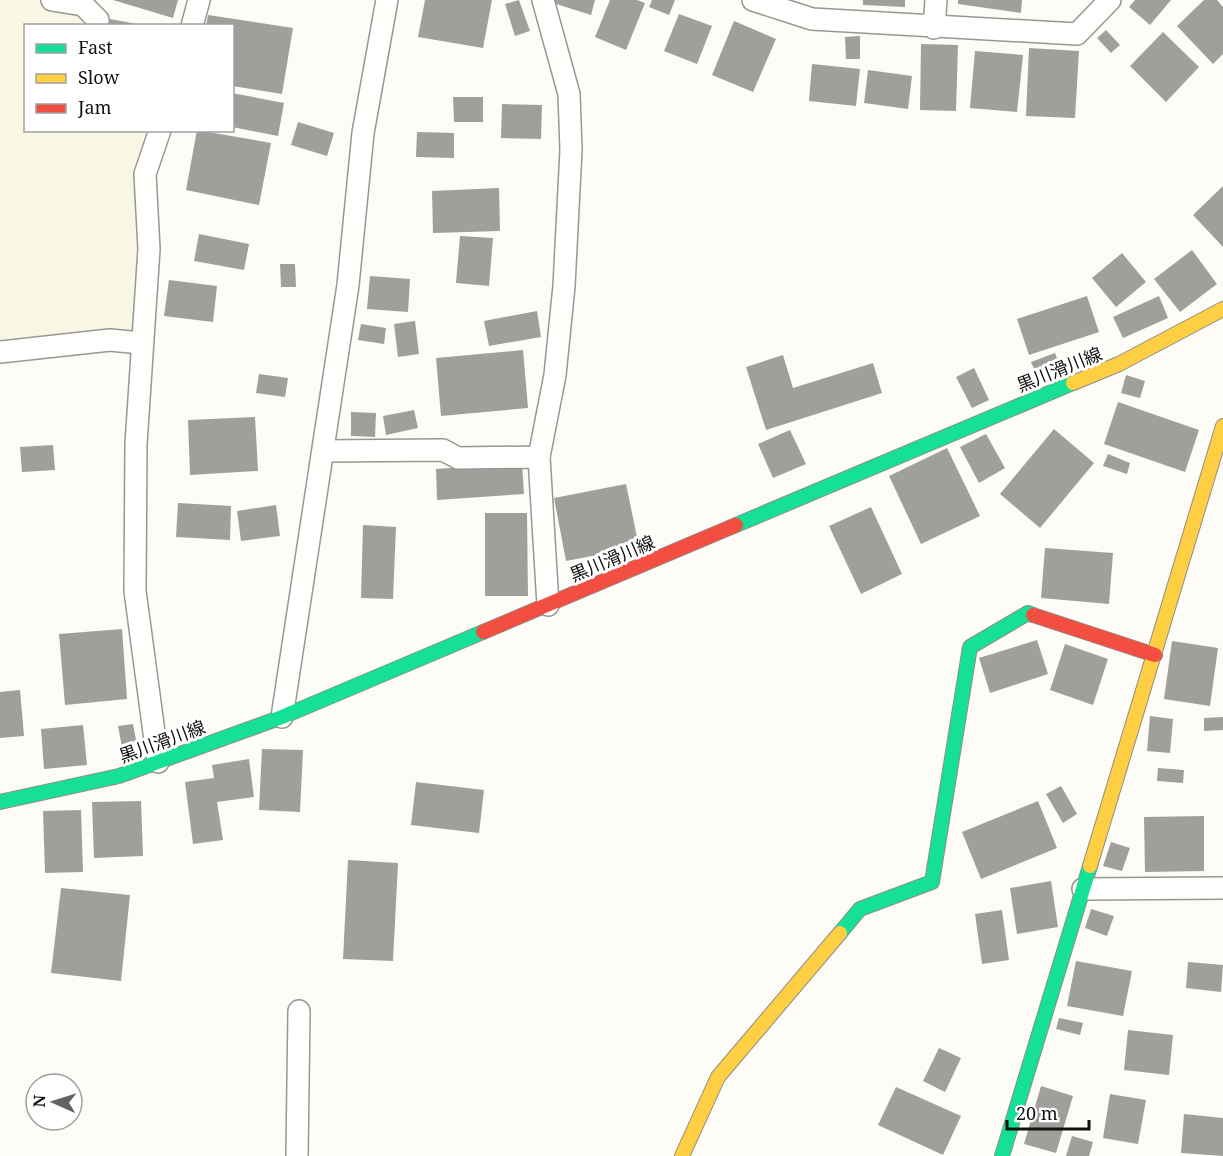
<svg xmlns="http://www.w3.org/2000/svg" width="1223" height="1156" font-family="'Noto Serif','Noto Sans JP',serif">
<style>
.farmland{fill:#f9f7e4}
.building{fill:#a19f9c}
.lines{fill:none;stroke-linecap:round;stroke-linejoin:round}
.street-casing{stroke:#979795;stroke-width:24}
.fast-casing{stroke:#8e8d8b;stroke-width:16}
.slow-casing{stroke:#8e8d8b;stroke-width:16}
.jam-casing{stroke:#8e8d8b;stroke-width:16}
.street{stroke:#fffffe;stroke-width:21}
.fast{stroke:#16e098;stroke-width:14}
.slow{stroke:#ffcf43;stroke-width:14}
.jam{stroke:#f24e42;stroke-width:14}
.labels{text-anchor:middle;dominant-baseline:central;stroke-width:6;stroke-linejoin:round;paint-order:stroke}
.street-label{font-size:18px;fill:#111;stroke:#fff}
</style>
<rect width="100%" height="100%" fill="#fdfcf7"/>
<!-- farmland -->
<polygon class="farmland" points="0,0 97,0 92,25 26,26 26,130 150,131 134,179 142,240 134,333 0,345"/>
<!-- building -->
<g class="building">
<polygon points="113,0 178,0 173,18"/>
<polygon points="425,0 492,0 483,48 418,37"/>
<polygon points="519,0 530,31 515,36 505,4"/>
<polygon points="554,0 595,0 591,15 553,3"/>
<polygon points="610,0 637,0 645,3 626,50 595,37"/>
<polygon points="652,0 675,0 669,15 649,7"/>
<polygon points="863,0 905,0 905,7 863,5"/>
<polygon points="958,0 1022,0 1021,13 958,4"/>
<polygon points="1135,0 1171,0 1150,25 1129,7"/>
<polygon points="1204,0 1217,0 1223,7 1223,54 1213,64 1177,26"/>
<polygon points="679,14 712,26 697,64 664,51"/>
<polygon points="208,15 293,28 282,94 232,86 232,26 206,26"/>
<polygon points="110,19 137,24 137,26 108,26"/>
<polygon points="734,21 776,39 753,92 712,75"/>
<polygon points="1106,30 1120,45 1111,53 1097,38"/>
<polygon points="1163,32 1199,67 1166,102 1130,66"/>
<polygon points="860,36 860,59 846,59 845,37"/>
<polygon points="921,44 958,45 956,111 920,110"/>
<polygon points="1029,48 1079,51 1075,118 1026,116"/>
<polygon points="975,51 1023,55 1017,112 970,108"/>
<polygon points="812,64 860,69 856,106 809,101"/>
<polygon points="868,70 912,76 908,109 864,103"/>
<polygon points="232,93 284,103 278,136 232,127"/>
<polygon points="453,97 483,97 483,122 454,122"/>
<polygon points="502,104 542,105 541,139 501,138"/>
<polygon points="298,122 334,133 327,156 291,145"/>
<polygon points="197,130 271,143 259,205 186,190"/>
<polygon points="417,132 454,133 454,158 416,157"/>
<polygon points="1223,186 1223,247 1193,215"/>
<polygon points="499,188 500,231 433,233 432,191"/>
<polygon points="199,234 249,244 244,270 194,261"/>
<polygon points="460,236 493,238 489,286 456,283"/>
<polygon points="1192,250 1217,284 1180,312 1154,279"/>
<polygon points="1122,253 1146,282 1116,307 1092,278"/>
<polygon points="280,264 295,264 296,287 281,287"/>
<polygon points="370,276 410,279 408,312 367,309"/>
<polygon points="169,280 217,286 213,322 164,316"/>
<polygon points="1087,296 1099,332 1029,355 1017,319"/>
<polygon points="1159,296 1168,318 1123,338 1113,317"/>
<polygon points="537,311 541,337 489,346 484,321"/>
<polygon points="415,321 419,354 398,357 394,324"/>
<polygon points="361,324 386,328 384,344 358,340"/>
<polygon points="523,350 528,408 441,416 436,358"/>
<polygon points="1055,353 1061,369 1038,378 1031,362"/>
<polygon points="783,355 793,388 873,363 882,393 766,430 746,367"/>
<polygon points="974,368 989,400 972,408 956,377"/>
<polygon points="259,374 288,378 285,397 256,393"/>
<polygon points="1126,375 1145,381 1140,398 1121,393"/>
<polygon points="1118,402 1199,430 1185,472 1104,444"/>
<polygon points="414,410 418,428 386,435 383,416"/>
<polygon points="351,412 376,413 375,437 351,436"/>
<polygon points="255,417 258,471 190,475 188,420"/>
<polygon points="1054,429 1094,463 1040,528 1000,494"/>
<polygon points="790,430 806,464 773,478 758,444"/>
<polygon points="986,434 1005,468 979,483 960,447"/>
<polygon points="53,445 55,470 22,472 20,447"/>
<polygon points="947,448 980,516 921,544 889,476"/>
<polygon points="1108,454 1130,463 1127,474 1103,466"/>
<polygon points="522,463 524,494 437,500 436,469"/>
<polygon points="626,484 639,547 566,561 554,498"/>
<polygon points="178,503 231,506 230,540 176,537"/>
<polygon points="276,505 280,536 241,541 237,511"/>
<polygon points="871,507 902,574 861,594 829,526"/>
<polygon points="485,513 527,513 528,596 485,596"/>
<polygon points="363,525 396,527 393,599 361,598"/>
<polygon points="1045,548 1113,553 1109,604 1041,598"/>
<polygon points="122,629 127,699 65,705 59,634"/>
<polygon points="1037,640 1048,674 990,693 979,658"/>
<polygon points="1172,641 1218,648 1210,706 1164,699"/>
<polygon points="1065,644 1108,659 1093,705 1050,690"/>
<polygon points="20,690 24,736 0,738 0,692"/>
<polygon points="1150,716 1173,719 1170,753 1147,751"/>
<polygon points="1223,717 1223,730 1204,731 1204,718"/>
<polygon points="133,724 137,745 122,747 118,726"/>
<polygon points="83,725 87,765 44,769 41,729"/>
<polygon points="262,749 303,750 300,812 259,810"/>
<polygon points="249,759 254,797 217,802 223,840 193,844 185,782 214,778 212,765"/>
<polygon points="1158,768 1184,770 1183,783 1157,781"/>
<polygon points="416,782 484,790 479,833 411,825"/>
<polygon points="1061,786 1077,814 1063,823 1046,794"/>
<polygon points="141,801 143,856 94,858 92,802"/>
<polygon points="1038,801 1057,848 981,879 962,832"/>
<polygon points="81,810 83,872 45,873 43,811"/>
<polygon points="1204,816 1204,871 1145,872 1144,817"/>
<polygon points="1111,842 1130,848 1122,871 1103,866"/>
<polygon points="348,860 398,863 393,961 343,959"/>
<polygon points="1051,881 1058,927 1017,934 1010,888"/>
<polygon points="61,888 130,895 121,981 51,973"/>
<polygon points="1091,909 1114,916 1107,936 1085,928"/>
<polygon points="1002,910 1009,960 982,964 975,914"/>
<polygon points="1076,961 1132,971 1123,1016 1067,1006"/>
<polygon points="1188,962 1223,965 1221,992 1186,988"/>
<polygon points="1059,1018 1083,1023 1080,1035 1056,1029"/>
<polygon points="1128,1030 1173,1035 1169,1075 1124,1070"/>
<polygon points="939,1048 961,1058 945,1092 923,1081"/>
<polygon points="1041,1086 1073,1096 1056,1153 1024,1144"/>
<polygon points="896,1087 961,1116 943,1155 878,1125"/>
<polygon points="1110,1094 1146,1100 1138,1144 1103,1138"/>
<polygon points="1184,1114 1223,1118 1223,1156 1181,1153"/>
<polygon points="1072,1136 1093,1142 1089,1156 1066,1156"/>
</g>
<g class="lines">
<defs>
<g id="street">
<polyline points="52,0 83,5 98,20 97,26"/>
<polyline points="753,0 812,19 1077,34 1110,0"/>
<polyline points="192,26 199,0"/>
<polyline points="934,28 936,0"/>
<polyline points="0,352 110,340 141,343"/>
<polyline points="323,451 443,450 458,458 539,457 555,375 564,286 571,150 569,94 543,0"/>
<polyline points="539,457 548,605"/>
<polyline points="282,717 348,285 363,133 387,0"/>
<polyline points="158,762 135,591 136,444 149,249 145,174 160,130"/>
<polyline points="1083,889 1223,888"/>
<polyline points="297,1156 299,1011"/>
</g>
<g id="fast">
<polyline points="736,525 1073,383"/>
<polyline points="0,802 119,776 282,717 483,632"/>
<polyline points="840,933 860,909 932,882 970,647 1028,613 1033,615"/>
<polyline points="1002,1156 1090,866"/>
</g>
<g id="slow">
<polyline points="1073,383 1119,364 1223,309"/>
<polyline points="1090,866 1223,426"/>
<polyline points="682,1156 718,1077 840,933"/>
</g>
<g id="jam">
<polyline points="1033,615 1155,655"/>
<polyline points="483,632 736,525"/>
</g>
</defs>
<!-- street casing -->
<use href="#street" class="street-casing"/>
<!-- fast casing -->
<use href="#fast" class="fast-casing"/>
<!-- slow casing -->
<use href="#slow" class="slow-casing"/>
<!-- jam casing -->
<use href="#jam" class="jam-casing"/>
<!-- street -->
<use href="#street" class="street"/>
<!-- fast -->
<use href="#fast" class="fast"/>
<!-- slow -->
<use href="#slow" class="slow"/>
<!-- jam -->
<use href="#jam" class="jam"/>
</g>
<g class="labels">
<!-- street labels -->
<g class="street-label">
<text transform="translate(1059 369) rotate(-22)">黒川滑川線</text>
<text transform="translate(612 558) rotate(-23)">黒川滑川線</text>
<text transform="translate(162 741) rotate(-20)">黒川滑川線</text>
</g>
</g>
<!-- legend -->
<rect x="24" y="24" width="210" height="108" fill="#ffffff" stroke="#a0a0a0" stroke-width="1.5"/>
<rect x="36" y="44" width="30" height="9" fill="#16e098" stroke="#a0a0a0" stroke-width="1.5"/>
<text x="78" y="54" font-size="18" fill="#111111">Fast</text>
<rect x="36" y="74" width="30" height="9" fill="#ffcf43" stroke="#a0a0a0" stroke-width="1.5"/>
<text x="78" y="84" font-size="18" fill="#111111">Slow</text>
<rect x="36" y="104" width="30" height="9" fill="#f24e42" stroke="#a0a0a0" stroke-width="1.5"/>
<text x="78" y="114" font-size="18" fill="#111111">Jam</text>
<!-- north arrow -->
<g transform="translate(54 1102) rotate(273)"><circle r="28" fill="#ffffff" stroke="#a0a0a0" stroke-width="1.5"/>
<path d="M0-4.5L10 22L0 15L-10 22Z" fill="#646362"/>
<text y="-9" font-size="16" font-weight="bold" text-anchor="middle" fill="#111111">N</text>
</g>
<!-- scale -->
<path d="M1007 1120v9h82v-9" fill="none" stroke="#111111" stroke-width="3"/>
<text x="1016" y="1120" font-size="18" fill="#111111" stroke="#ffffff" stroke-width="4.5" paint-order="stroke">20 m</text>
</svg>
